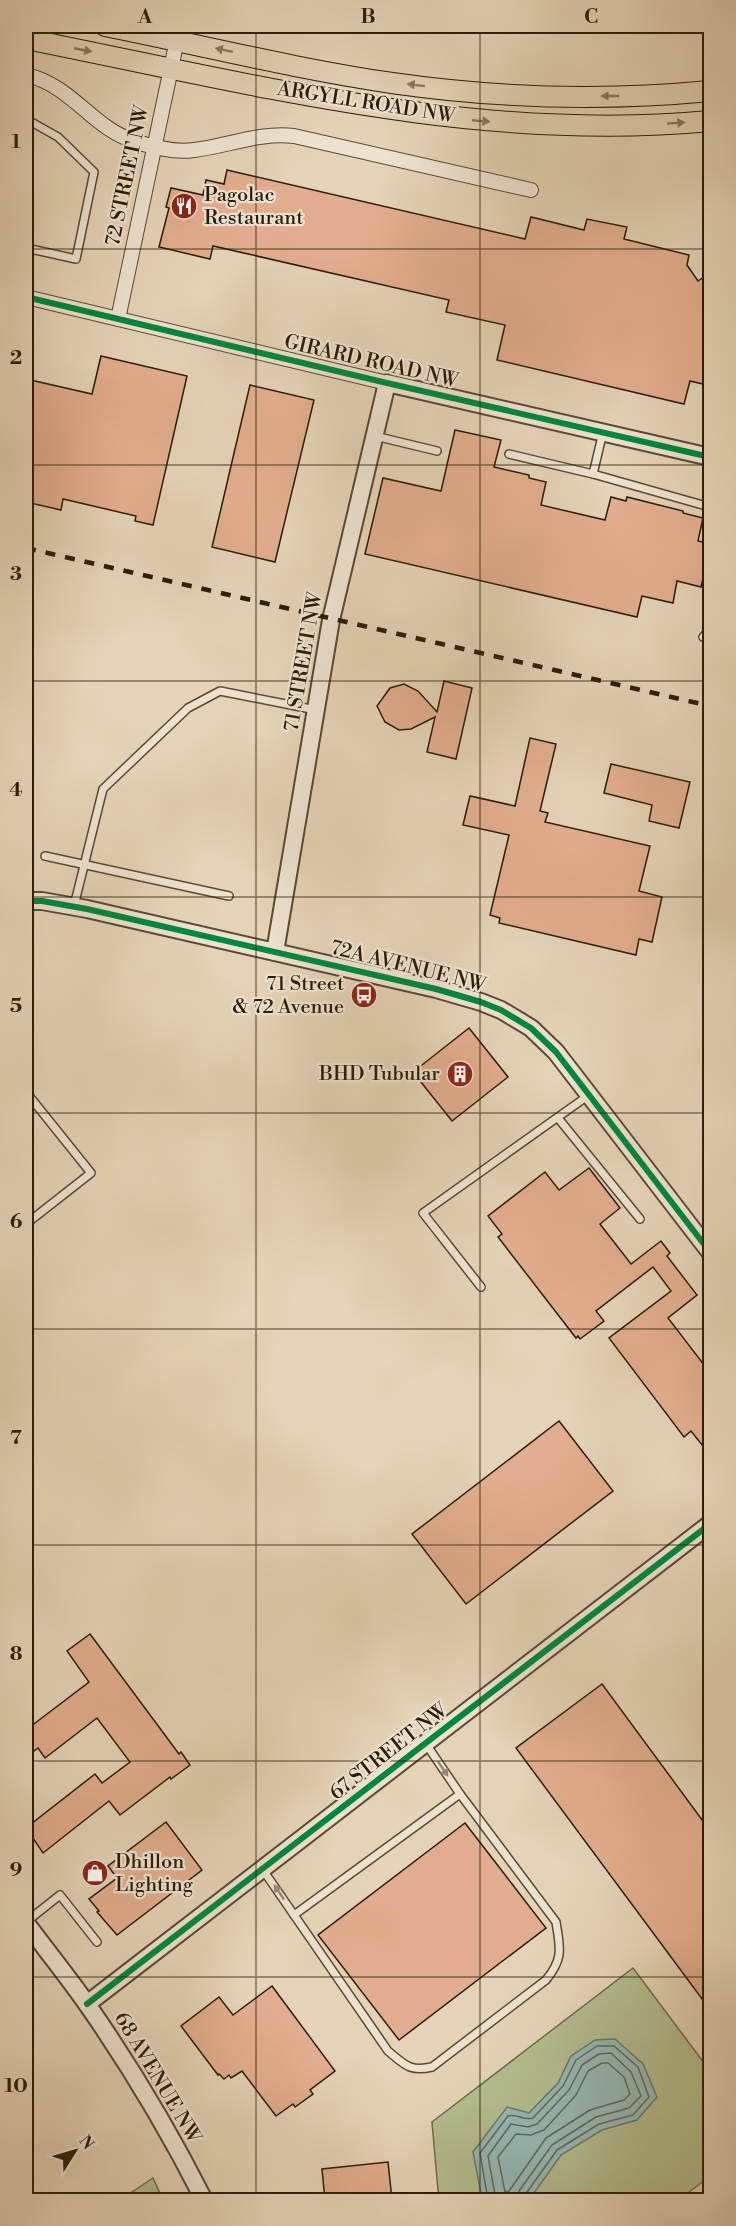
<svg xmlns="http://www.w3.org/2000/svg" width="736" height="2226" font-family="'Libre Bodoni',serif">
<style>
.green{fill:#b3bc8e;stroke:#6f6c4a;stroke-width:1.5}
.water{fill:#96b7b3;stroke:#6b796e;stroke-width:1.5}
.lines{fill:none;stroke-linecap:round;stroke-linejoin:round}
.shore{stroke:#606a5c;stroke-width:1.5}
.building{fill:#e2ad8e;stroke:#2b1c06;stroke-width:1.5}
.service-casing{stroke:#594a32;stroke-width:10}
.minor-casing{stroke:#594a32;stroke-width:16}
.tertiary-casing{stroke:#594a32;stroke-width:20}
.primary-casing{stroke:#2b1c06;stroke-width:22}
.service{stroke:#ede2d0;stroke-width:7}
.minor{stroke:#ede2d0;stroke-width:14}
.tertiary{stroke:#ede2d0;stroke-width:16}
.primary{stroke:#e4d3b6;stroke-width:20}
.rail{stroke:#2b1c06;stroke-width:4.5;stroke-dasharray:10 10;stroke-linecap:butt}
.cycleway-casing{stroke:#ede2d0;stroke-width:10}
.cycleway{stroke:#00873e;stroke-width:6}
.oneway{fill:#88785e}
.oneway2{fill:#968975}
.grid{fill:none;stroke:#2b1c06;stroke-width:1.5;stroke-opacity:0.55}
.labels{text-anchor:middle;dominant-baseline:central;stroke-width:4.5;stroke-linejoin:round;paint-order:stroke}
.street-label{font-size:20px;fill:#2b1c06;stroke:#ede2d0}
.poi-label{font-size:20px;fill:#2b1c06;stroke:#ede2d0;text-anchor:start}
.neatline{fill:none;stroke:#2b1c06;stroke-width:2}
.grid-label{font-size:20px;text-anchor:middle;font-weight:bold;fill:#2b1c06}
</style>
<rect width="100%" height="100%" fill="#e4d3b6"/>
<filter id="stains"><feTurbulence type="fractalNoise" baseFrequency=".00333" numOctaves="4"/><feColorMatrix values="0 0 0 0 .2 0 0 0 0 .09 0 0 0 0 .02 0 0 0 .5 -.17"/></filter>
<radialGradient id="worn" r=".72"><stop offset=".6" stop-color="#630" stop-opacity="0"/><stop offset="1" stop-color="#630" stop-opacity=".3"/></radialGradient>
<!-- green -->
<g class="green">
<polygon points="633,1968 710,2071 710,2176 679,2200 441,2200 438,2190 432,2122"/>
<polygon points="153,2178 163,2200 120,2200"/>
</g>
<!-- water -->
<polygon class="water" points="615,2039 643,2064 657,2097 637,2120 602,2130 561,2155 529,2200 482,2199 473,2152 507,2107 529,2113 558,2083 571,2056 595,2040"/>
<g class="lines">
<!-- shore -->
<g class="shore">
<polygon points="602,2063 608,2063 624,2077 630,2094 624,2100 590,2110 546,2138 509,2191 505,2192 498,2157 516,2134 531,2135 544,2130 576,2095 588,2071"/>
<path d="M488,2200l-8,-47 28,-37c8,-3 16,5 25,2l30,-32 13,-26 21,-14h17l24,21 11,30 -16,18 -34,9 -42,26 -32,45 -1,5"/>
<polyline points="496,2200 488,2156 511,2124 528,2127 537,2124 569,2090 582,2065 599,2054 611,2053 631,2072 641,2096 629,2108 596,2117 552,2145 519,2191 517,2200"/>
</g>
</g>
<!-- building -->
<g class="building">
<polygon points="227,170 525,239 531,217 584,230 587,219 627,227 624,239 689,255 687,265 698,281 711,272 711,386 690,381 684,404 497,360 505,325 446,312 449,300 213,246 210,259 159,247 169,208 166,207 171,188 203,195 206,180 224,184"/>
<polygon points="101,356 187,376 153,525 135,521 136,516 63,499 61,510 26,502 26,379 92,394"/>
<polygon points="250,385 314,400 275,562 212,547"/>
<polygon points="455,430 501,440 494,467 529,475 529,478 546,482 541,505 605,520 611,497 626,501 627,497 683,511 683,513 703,518 698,541 711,544 711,567 706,566 701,587 677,581 673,603 642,596 637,617 365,554 383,478 441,491"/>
<polygon points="444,681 472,688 456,759 427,752 435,717 411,729 399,730 385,722 377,706 390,688 404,684 418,691 437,712"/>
<polygon points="530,738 556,744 540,811 548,813 545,822 650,846 639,891 662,897 652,942 639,939 636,955 499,923 500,918 490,915 509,835 463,825 470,796 515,806"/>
<polygon points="611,764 690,782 679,828 649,821 652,805 604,793"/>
<polygon points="469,1028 508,1077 452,1121 413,1072"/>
<polygon points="589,1168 620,1208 600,1224 631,1264 661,1241 670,1253 667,1256 697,1295 668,1318 711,1374 711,1456 691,1431 684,1437 609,1338 671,1291 653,1267 596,1311 604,1321 580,1339 578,1336 576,1338 498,1237 502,1234 488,1216 545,1172 559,1190"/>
<polygon points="559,1421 613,1491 466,1604 412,1534"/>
<polygon points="90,1634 179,1754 181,1752 190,1765 171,1779 170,1777 120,1815 109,1801 43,1853 26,1828 95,1774 102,1783 130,1762 97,1718 45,1758 38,1748 26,1757 26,1730 89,1682 67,1651"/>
<polygon points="602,1684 711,1832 711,2011 516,1748"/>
<polygon points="166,1822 202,1870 117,1935 97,1912 99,1911 89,1899 117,1878 108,1866"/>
<polygon points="465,1823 546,1928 399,2040 318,1935"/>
<polygon points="272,1986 335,2071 310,2090 313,2094 295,2107 293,2104 276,2116 242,2071 231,2078 229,2075 224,2079 219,2074 218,2075 181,2026 219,1997 233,2015"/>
<polygon points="388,2162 392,2200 325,2200 322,2169"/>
</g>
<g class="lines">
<defs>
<g id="service">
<polyline points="26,119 58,137 94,172 76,259 26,248"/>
<polyline points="603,432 593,474 710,507"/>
<polyline points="375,436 437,451"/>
<polyline points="509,454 593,474"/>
<polyline points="710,629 703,637 710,639"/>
<polyline points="45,856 229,896"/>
<polyline points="74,906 103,789 188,708 220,691 316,710"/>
<polyline points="26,1092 91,1173 26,1224"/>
<polyline points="558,1118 640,1219"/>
<polyline points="481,1287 423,1213 589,1095"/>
<path d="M263,1870l125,181c17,14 22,21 44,16l114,-87c18,-22 14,-32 10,-58l-96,-128 -34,-50"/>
<polyline points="294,1915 460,1794"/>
<polyline points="26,1922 60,1895 97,1942"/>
</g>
<g id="minor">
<path d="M26,75c46,10 66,53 108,66 18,6 41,12 60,9 34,-4 65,-18 100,-14l237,54"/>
<polyline points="26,297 387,383"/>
<polyline points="118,319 177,40"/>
<polyline points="701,1239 710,1232"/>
</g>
<g id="tertiary">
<polyline points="26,901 42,901 87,909 436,989 481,1002 501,1010 531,1028 556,1052 710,1252"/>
<polyline points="275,952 331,620 387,383 710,457"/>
<path d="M26,1923c21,28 43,55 63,84 43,62 81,126 115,193"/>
<polyline points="87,2004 710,1524"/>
</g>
<g id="primary">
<path d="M105,26c95,19 191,43 287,57 104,15 213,18 318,8"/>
<path d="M26,39c227,45 450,104 684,82"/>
</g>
</defs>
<!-- service casing -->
<use href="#service" class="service-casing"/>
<!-- minor casing -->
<use href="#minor" class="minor-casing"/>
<!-- tertiary casing -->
<use href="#tertiary" class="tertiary-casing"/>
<!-- primary casing -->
<use href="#primary" class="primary-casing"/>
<!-- service -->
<use href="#service" class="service"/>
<!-- minor -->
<use href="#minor" class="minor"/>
<!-- tertiary -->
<use href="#tertiary" class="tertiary"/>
<!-- primary -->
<use href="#primary" class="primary"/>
<!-- rail -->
<polyline class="rail" points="26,548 710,706"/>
<defs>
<g id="cycleway">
<polyline points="26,297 387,383 710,457"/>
<polyline points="26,901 42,901 87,909 436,989 481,1002 501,1010 531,1028 556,1052 710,1252"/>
<polyline points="87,2004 710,1524"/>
</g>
</defs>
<!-- cycleway casing -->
<use href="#cycleway" class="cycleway-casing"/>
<!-- cycleway -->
<use href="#cycleway" class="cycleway"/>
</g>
<!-- one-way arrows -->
<defs><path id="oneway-solid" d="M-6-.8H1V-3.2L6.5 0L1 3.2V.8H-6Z" transform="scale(1.5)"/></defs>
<g class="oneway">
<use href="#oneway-solid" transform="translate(83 50) rotate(11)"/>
<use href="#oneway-solid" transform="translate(224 50) rotate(-168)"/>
<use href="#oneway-solid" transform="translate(416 85) rotate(-173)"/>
<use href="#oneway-solid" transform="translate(610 96) rotate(-180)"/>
<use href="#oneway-solid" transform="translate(481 121) rotate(5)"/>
<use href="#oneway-solid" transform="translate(676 123) rotate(-4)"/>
</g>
<g class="oneway2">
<use href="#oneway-solid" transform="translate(443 1769) rotate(56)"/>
<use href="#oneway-solid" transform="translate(279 1892) rotate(-124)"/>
</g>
<!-- grid -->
<path class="grid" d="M256,26v2174M480,26v2174M26,249h684M26,465h684M26,681h684M26,897h684M26,1113h684M26,1329h684M26,1545h684M26,1761h684M26,1977h684"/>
<!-- icons -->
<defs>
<symbol id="restaurant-disc" viewBox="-11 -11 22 22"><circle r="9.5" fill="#8f2418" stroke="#ede2d0"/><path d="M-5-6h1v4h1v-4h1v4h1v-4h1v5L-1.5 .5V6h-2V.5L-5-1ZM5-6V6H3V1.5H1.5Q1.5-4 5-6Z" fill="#fff"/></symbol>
<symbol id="bus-disc" viewBox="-11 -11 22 22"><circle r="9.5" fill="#8f2418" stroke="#ede2d0"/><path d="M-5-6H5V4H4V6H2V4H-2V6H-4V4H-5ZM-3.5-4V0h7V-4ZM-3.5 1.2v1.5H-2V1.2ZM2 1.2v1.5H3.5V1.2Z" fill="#fff"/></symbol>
<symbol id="building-disc" viewBox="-11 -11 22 22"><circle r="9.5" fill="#8f2418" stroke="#ede2d0"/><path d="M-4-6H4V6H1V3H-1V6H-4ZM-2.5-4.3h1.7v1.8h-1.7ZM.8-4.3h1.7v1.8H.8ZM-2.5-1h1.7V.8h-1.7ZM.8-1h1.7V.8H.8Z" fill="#fff"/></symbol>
<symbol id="shop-disc" viewBox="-11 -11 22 22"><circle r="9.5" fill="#8f2418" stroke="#ede2d0"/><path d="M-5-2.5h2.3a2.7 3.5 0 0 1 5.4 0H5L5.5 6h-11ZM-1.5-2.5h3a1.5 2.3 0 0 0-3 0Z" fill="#fff"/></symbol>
</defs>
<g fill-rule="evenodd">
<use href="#restaurant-disc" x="169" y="191" width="30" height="30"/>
<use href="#bus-disc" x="349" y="980" width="30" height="30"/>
<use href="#building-disc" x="445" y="1059" width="30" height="30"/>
<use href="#shop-disc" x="80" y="1858" width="30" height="30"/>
</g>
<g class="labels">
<!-- street labels -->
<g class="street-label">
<text transform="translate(366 103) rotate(9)">ARGYLL ROAD NW</text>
<text transform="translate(128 176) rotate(-78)">72 STREET NW</text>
<text transform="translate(371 362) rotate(13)">GIRARD ROAD NW</text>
<text transform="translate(304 662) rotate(-80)">71 STREET NW</text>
<text transform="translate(408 967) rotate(14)">72A AVENUE NW</text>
<text transform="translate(389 1752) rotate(-38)">67 STREET NW</text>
<text transform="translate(157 2078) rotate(59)">68 AVENUE NW</text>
</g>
<!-- poi labels -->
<g class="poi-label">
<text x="204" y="195">Pagolac<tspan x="204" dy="23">Restaurant</tspan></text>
<text x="344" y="984" text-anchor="end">71 Street<tspan x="344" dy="23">&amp; 72 Avenue</tspan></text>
<text x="440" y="1074" text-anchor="end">BHD Tubular</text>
<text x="115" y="1862">Dhillon<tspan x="115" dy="23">Lighting</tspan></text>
</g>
</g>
<!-- margin -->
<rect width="736" height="2226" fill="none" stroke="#e4d3b6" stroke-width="66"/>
<!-- north arrow -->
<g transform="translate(75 2151) rotate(53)" stroke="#ede2d0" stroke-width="4.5" paint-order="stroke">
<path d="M0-4.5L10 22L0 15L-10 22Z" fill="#2b1c06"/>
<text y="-9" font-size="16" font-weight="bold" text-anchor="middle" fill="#2b1c06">N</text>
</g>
<rect x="33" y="33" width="670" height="2160" class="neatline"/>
<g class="grid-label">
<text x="145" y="23">A</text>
<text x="368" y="23">B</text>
<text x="591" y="23">C</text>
<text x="16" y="148">1</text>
<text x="16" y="364">2</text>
<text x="16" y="580">3</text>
<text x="16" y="796">4</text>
<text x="16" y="1012">5</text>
<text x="16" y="1228">6</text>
<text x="16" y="1444">7</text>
<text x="16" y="1660">8</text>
<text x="16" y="1876">9</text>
<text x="16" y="2092">10</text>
</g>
<rect width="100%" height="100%" filter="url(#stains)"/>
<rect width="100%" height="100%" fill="url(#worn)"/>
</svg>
